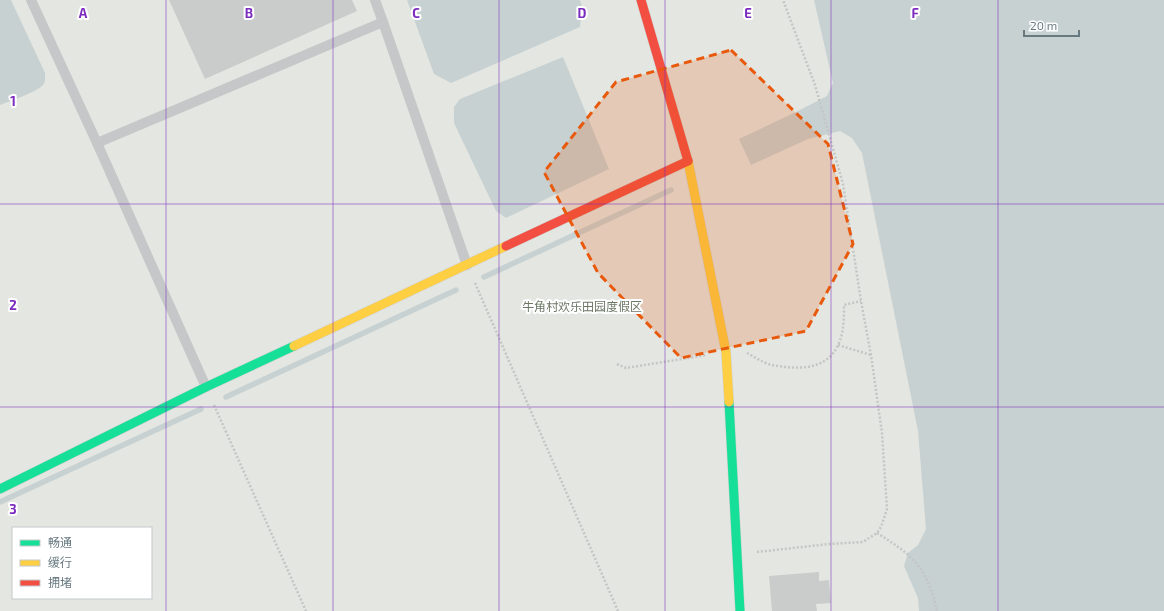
<svg xmlns="http://www.w3.org/2000/svg" width="1164" height="611" font-family="'Exo 2','Noto Sans SC',sans-serif">
<style>
.green{fill:#e4e6e1;fill-rule:evenodd}
.water{fill:#c7d1d2}
.lines{fill:none;stroke-linecap:round;stroke-linejoin:round}
.stream{stroke:#c7d1d2;stroke-width:5.5}
.building{fill:#cacccc}
.fast-casing{stroke:#cfd1d1;stroke-width:10}
.slow-casing{stroke:#cfd1d1;stroke-width:10}
.jam-casing{stroke:#cfd1d1;stroke-width:10}
.path{stroke:#c4c5c5;stroke-width:2.5;stroke-dasharray:2 2;stroke-linecap:butt}
.lane{stroke:#c5c7c8;stroke-width:10}
.fast{stroke:#16e098;stroke-width:9}
.slow{stroke:#ffcf43;stroke-width:9}
.jam{stroke:#f24e42;stroke-width:9}
.marked{fill:#e8590c;fill-opacity:0.2;stroke:#e8590c;stroke-width:3;stroke-dasharray:8 5;stroke-linejoin:round}
.grid{fill:none;stroke:#7b2cbf;stroke-width:1;stroke-opacity:0.55}
.labels{text-anchor:middle;dominant-baseline:central;stroke-width:4;stroke-linejoin:round;paint-order:stroke}
.park-label{font-size:12px;fill:#6c7866;stroke:#fff}
.grid-label{font-size:13px;text-anchor:middle;font-weight:bold;fill:#7b2cbf;stroke:#fff;stroke-width:4;stroke-linejoin:round;paint-order:stroke}
</style>
<rect width="100%" height="100%" fill="#f5f5f4"/>
<!-- green -->
<path class="green" d="M0,0h1164v611h-1164zM13,528h138v70h-138z"/>
<!-- water -->
<g class="water">
<path d="M0,0h11l34,73c0,4 1,8 -2,12 -6,7 -33,16 -43,20z"/>
<polygon points="407,0 580,0 582,7 580,27 451,83 434,74"/>
<polygon points="814,0 1164,0 1164,611 919,611 918,598 904,566 908,553 918,545 926,529 918,431 862,153 852,138 840,131 808,139 751,165 739,139 796,112 827,96 833,83"/>
<polygon points="563,57 609,169 506,218 496,211 454,123 454,107 460,99"/>
</g>
<g class="lines">
<!-- stream -->
<g class="stream">
<polyline points="484,277 671,190"/>
<polyline points="226,397 456,290"/>
<polyline points="0,502 201,409"/>
</g>
</g>
<!-- building -->
<g class="building">
<polygon points="169,0 352,0 357,11 205,79"/>
<polygon points="819,572 819,581 829,580 831,603 816,604 817,611 772,611 769,576"/>
</g>
<g class="lines">
<defs>
<g id="fast">
<polyline points="729,402 740,611"/>
<polyline points="0,489 206,387 294,346"/>
</g>
<g id="slow">
<polyline points="688,161 726,352 729,402"/>
<polyline points="294,346 506,246"/>
</g>
<g id="jam">
<polyline points="641,0 688,161"/>
<polyline points="506,246 688,161"/>
</g>
</defs>
<!-- fast casing -->
<use href="#fast" class="fast-casing"/>
<!-- slow casing -->
<use href="#slow" class="slow-casing"/>
<!-- jam casing -->
<use href="#jam" class="jam-casing"/>
<!-- path -->
<g class="path">
<polyline points="475,283 618,611"/>
<polyline points="838,345 871,355"/>
<path d="M747,353c8,4 16,10 25,12 4,1 9,1 13,2 21,2 43,0 53,-22 6,-12 6,-26 6,-40l17,-4"/>
<polyline points="617,364 626,368 707,355"/>
<polyline points="214,405 306,611"/>
<path d="M877,533c14,9 29,18 39,30 12,14 17,31 21,48"/>
<polyline points="757,552 829,544 863,542 877,533 881,527 887,509 882,433 871,355 861,301 843,184 815,85 783,0"/>
</g>
<!-- lane -->
<g class="lane">
<polyline points="31,0 97,143 206,387"/>
<polyline points="375,0 383,22 467,265"/>
<polyline points="97,143 383,22"/>
</g>
<!-- fast -->
<use href="#fast" class="fast"/>
<!-- slow -->
<use href="#slow" class="slow"/>
<!-- jam -->
<use href="#jam" class="jam"/>
</g>
<!-- marked area -->
<path class="marked" d="M731,50l97,94 25,100 -47,87 -125,27 -83,-85 -54,-101 72,-90z"/>
<!-- grid -->
<path class="grid" d="M166,0v611M333,0v611M499,0v611M665,0v611M831,0v611M998,0v611M0,204h1164M0,407h1164"/>
<g class="labels">
<!-- park labels -->
<g class="park-label">
<text x="582" y="306">牛角村欢乐田园度假区</text>
</g>
</g>
<g class="grid-label">
<text x="83" y="18">A</text>
<text x="249" y="18">B</text>
<text x="416" y="18">C</text>
<text x="582" y="18">D</text>
<text x="748" y="18">E</text>
<text x="915" y="18">F</text>
<text x="13" y="106">1</text>
<text x="13" y="310">2</text>
<text x="13" y="514">3</text>
</g>
<!-- legend -->
<rect x="12" y="527" width="140" height="72" fill="#ffffff" stroke="#c3c9cc"/>
<rect x="20" y="540" width="20" height="6" fill="#16e098" stroke="#c3c9cc"/>
<text x="48" y="547" font-size="12" fill="#687980">畅通</text>
<rect x="20" y="560" width="20" height="6" fill="#ffcf43" stroke="#c3c9cc"/>
<text x="48" y="567" font-size="12" fill="#687980">缓行</text>
<rect x="20" y="580" width="20" height="6" fill="#f24e42" stroke="#c3c9cc"/>
<text x="48" y="587" font-size="12" fill="#687980">拥堵</text>
<!-- scale -->
<path d="M1024 30v6h55v-6" fill="none" stroke="#687980" stroke-width="2"/>
<text x="1030" y="30" font-size="12" fill="#687980" stroke="#ffffff" stroke-width="3" paint-order="stroke">20 m</text>
</svg>
